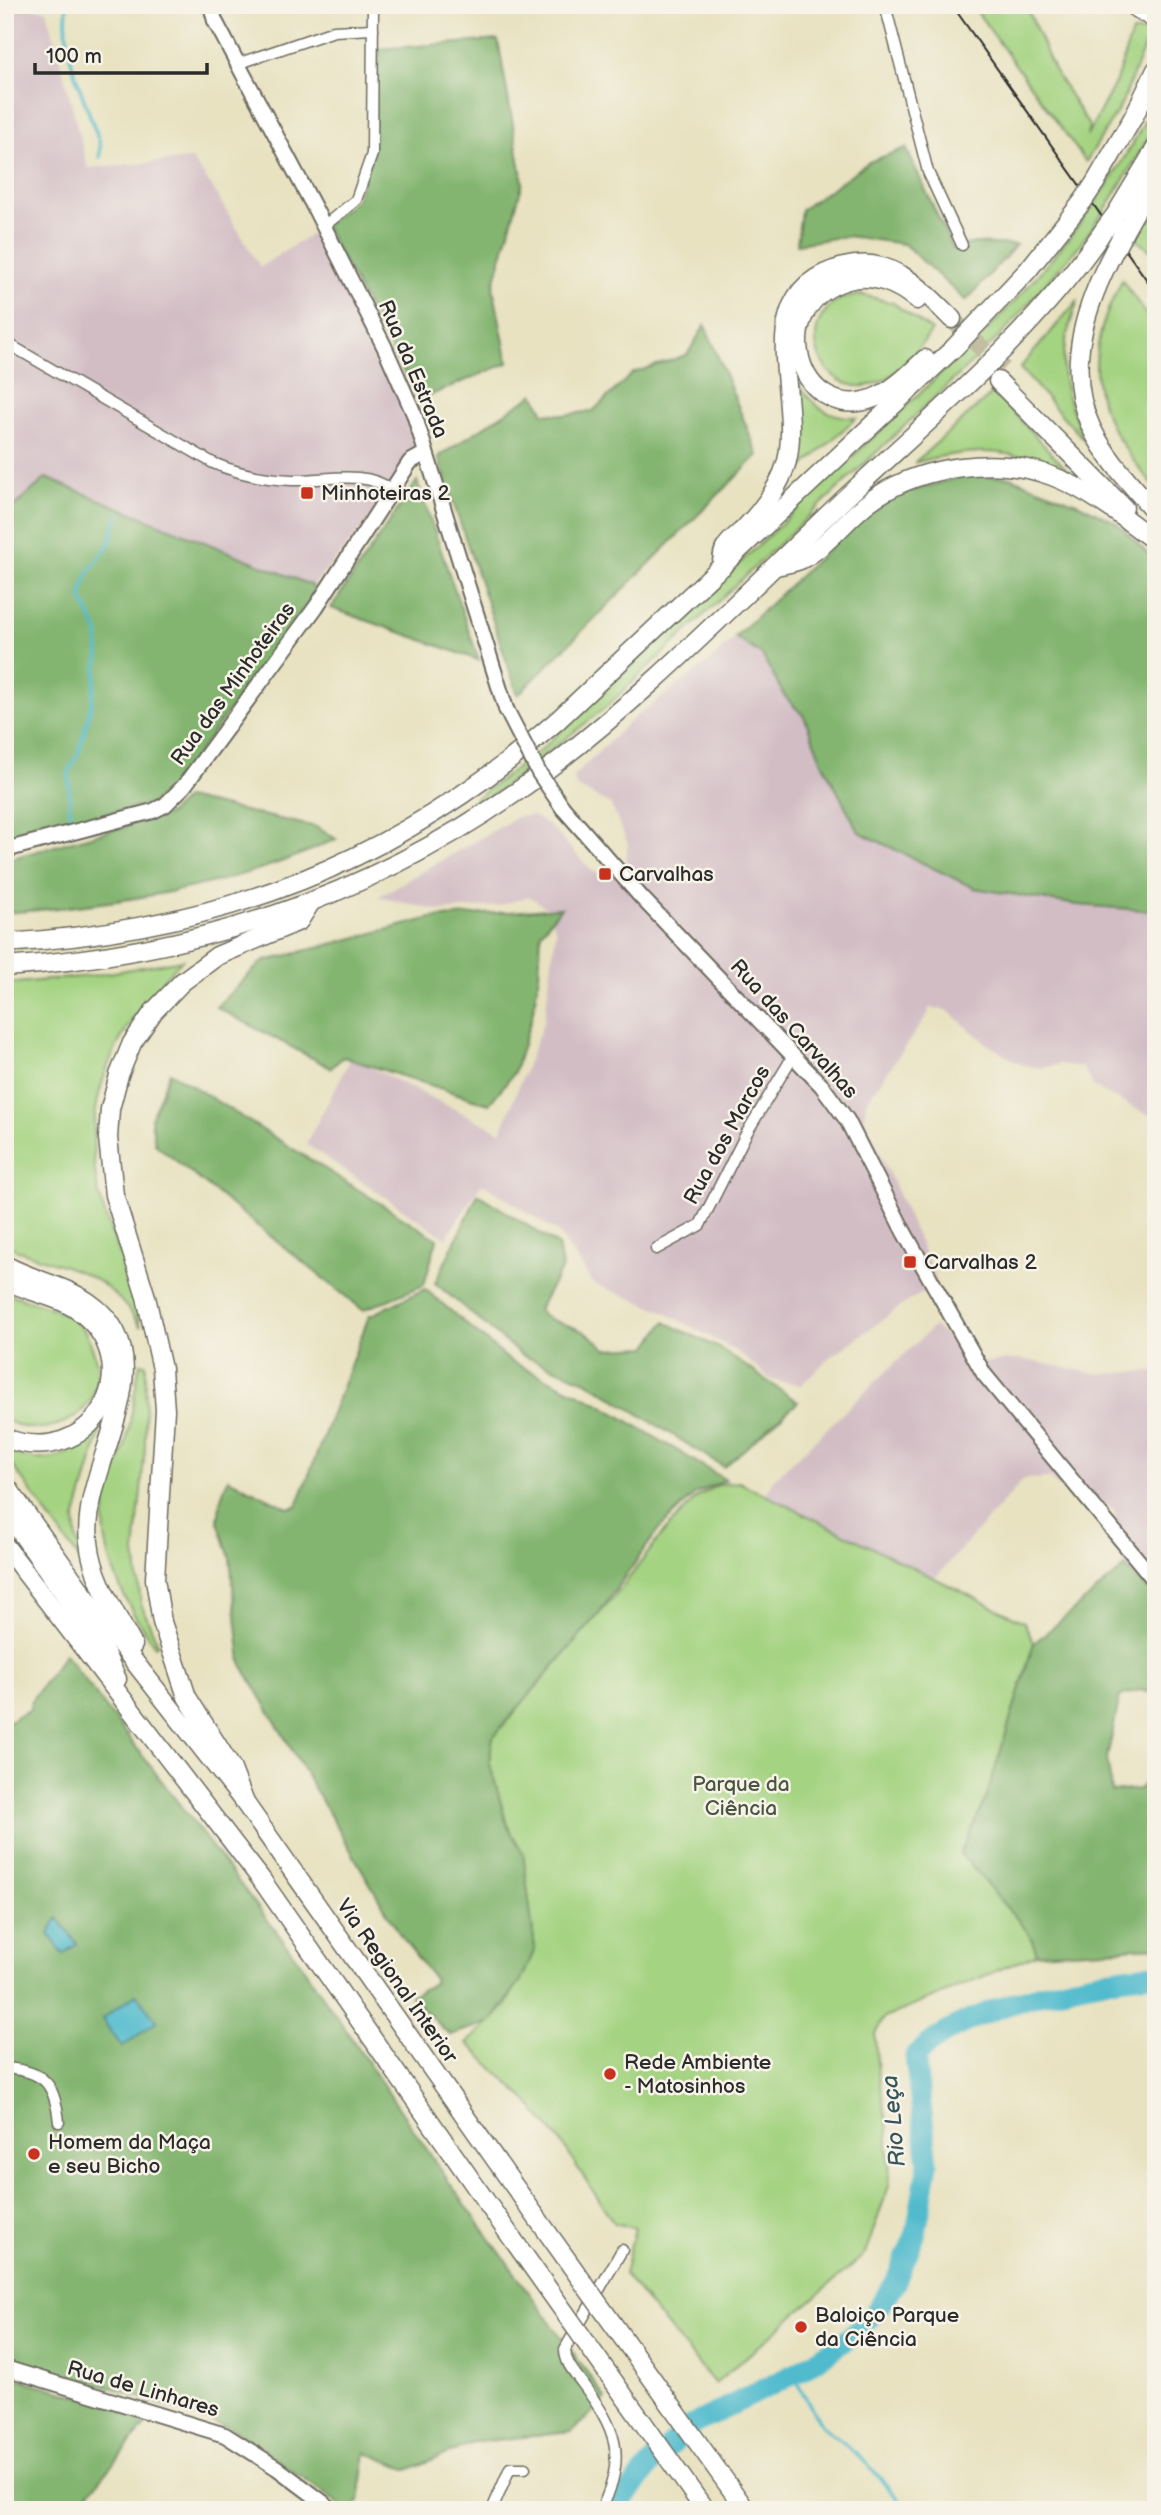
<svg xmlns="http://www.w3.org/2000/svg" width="1161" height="2515" font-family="'Balsamiq Sans',sans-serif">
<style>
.industrial{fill:#d2bdc5}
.green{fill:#a4d381;stroke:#687f56;stroke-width:2}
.forest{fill:#83b56f;stroke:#57704d;stroke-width:2}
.water{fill:#51bbcd;stroke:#3e737c;stroke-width:2}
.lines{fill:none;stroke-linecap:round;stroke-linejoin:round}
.stream{stroke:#51bbcd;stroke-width:3.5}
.river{stroke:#51bbcd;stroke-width:21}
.highway-tunnel{stroke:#c2bda3;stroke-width:18;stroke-dasharray:18 9;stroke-linecap:butt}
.street-casing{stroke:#6d6b60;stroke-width:13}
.secondary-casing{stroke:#6d6b60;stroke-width:18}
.highway-casing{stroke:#6d6b60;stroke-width:21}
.street{stroke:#fff;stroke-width:10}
.secondary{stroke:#fff;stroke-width:14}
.highway{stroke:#fff;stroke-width:18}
.tram{stroke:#2b2b2b;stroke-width:2}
.secondary-bridge-casing{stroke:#6d6b60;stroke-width:18;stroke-linecap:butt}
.highway-bridge-casing{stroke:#6d6b60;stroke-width:21;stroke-linecap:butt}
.secondary-bridge{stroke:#fff;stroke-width:14}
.highway-bridge{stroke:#fff;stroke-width:18}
.poi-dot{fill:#c8321e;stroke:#f7f3e8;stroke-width:2.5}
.labels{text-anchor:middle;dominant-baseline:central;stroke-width:5;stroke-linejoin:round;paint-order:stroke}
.street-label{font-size:21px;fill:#2b2b2b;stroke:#f7f3e8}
.poi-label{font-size:21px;fill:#2b2b2b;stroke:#f7f3e8;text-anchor:start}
.park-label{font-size:21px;fill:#495540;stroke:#f7f3e8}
.water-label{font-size:23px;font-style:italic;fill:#36565c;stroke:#f7f3e8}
</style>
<rect width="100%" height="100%" fill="#f7f3e8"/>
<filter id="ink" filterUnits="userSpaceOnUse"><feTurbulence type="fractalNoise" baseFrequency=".0143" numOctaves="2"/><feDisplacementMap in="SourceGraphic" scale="14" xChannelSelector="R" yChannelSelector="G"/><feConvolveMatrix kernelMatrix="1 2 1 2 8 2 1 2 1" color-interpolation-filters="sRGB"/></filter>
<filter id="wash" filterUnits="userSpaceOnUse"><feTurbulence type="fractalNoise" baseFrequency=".00686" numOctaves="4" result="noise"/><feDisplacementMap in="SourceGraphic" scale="28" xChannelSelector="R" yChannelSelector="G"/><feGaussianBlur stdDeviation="1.57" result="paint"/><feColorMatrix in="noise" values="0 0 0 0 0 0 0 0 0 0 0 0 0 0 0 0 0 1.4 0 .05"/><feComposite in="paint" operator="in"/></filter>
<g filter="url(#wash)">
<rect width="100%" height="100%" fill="#e8e2c1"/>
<!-- industrial -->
<g class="industrial">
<polygon points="5,5 47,10 88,168 192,159 214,190 260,267 324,226 426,453 313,586 47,478 5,515"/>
<polygon points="735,637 762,655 785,697 804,716 822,762 859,832 974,888 1078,905 1156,911 1156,1116 1148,1115 1094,1087 1082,1067 1061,1064 1040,1068 1020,1064 987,1044 947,1010 929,1008 928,1014 866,1102 864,1117 936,1280 934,1293 922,1293 907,1302 828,1359 801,1385 772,1380 736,1351 658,1309 594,1284 558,1232 482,1183 446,1238 306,1144 351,1058 501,1132 544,1021 556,931 549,910 529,896 498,906 441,911 378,897 517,817 532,815 551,827 591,870 606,877 624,873 628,844 611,805 577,787 573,777 630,721 710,661"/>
<polygon points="934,1326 979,1363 1021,1359 1097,1374 1156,1371 1156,1592 1153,1595 1125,1567 1114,1509 1058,1487 1050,1478 1024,1479 935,1578 765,1496 772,1481"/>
</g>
<!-- green -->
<g class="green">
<polygon points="972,5 1026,5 1053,68 1089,126 1087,136 1116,81 1132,32 1150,32 1121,105 1086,162"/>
<path d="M1156,98v27l-47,79 -30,42 -76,87 -398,375 -106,82 -92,55 51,-33 84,-63 447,-421c66,-68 127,-143 167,-230z"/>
<polygon points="1156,190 1156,242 1151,251 1134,238 1134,231"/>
<path d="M1122,280l34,49v160c-61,-73 -81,-120 -34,-209z"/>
<path d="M863,295l30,8 39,28c-14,18 -28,39 -50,50 -51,25 -93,-48 -45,-80 6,-4 18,-5 26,-6z"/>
<path d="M1078,300c-22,62 -19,80 6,140l-64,-72z"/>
<path d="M798,384c18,25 27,31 58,34l-62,57 10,-32z"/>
<path d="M994,392l76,81c-64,-24 -90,-28 -156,-10z"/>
<path d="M182,960c-64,63 -103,137 -84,230 5,24 16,47 24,70 8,22 13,44 19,67 -37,-57 -66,-56 -125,-77l-11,-8v-258l86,-8z"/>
<path d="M5,1292c24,11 60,15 78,37 5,5 8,17 11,24 14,44 -18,77 -63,75 -8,0 -18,-5 -26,-8z"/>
<path d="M140,1363l6,1 -1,84 -10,105 6,51 17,40 -3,2c-27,-36 -56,-91 -50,-138 3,-24 15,-43 21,-66 6,-26 9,-53 14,-79z"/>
<path d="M101,1428l-26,92 2,22 9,18 -4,3 -77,-108v-7c36,23 70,8 96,-20z"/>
<path d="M739,1482l285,140 10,21 -48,156 -26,55c16,15 27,30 40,46 17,20 29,27 37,54l-153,64 -9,16 3,40 9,47 3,62 -25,71 -150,130 -91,-110 11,-46 -21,-5 -55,-84 -30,-36 -62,-60 38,-36 30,-58 -12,-96 -16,-28 -18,-64 4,-24 126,-146 45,-59 34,-36 20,-11z"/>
<polygon points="91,2496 123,2510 81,2510"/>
</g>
<!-- forest -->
<g class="forest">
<polygon points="498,40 523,182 493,287 508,363 419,400 324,226 356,200 372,154 378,49"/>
<polygon points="906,148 953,249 974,243 1016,245 966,301 904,244 847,236 797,244 801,210 869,162"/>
<polygon points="705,325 758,455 518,695 438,457 534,394 544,413 564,415 593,411 633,373 687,355"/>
<polygon points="966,475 1010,477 1079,504 1116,522 1156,562 1156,911 1078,905 974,888 859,832 822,762 804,716 785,697 762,655 735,637 862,517 902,494"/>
<polygon points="46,478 313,586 313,596 172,788 150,804 5,839 5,515"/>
<polygon points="417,481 479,660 331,608"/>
<path d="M186,798l130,29 20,12c-102,49 -218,65 -331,74v-53l164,-46z"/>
<polygon points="561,908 541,932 539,976 532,1016 514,1073 489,1104 343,1057 331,1068 216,1007 262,962 431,918"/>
<polygon points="170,1072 437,1239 424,1285 363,1310 155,1144 151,1118"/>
<path d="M478,1194l80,51 4,23 -24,42c11,12 20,11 35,17 14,5 23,12 33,22l41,-2 18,-25 56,27 77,53 -74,65 -138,-86 -65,-26 -86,-72z"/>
<polygon points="425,1289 510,1361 598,1403 726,1480 696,1493 660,1528 599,1613 493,1737 489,1761 507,1825 523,1853 535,1949 522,1979 491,2022 450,2035 410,1996 433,1984 434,1979 399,1933 241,1663 230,1558 218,1522 221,1498 228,1479 288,1508 297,1506 369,1316"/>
<path d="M1125,1567l27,27 4,-2v102l-16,-4 -20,6 -13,62 5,34 27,-3 17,-21v179l-119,7c-8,-27 -20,-34 -37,-54 -13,-16 -24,-31 -40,-46l26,-55 48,-156z"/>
<polygon points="65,1654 301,1964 449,2182 606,2399 572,2432 475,2442 408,2470 366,2452 359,2502 348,2510 231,2428 110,2387 5,2357 5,1723 29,1710 33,1698"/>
<polygon points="5,2375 146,2415 148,2422 75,2510 5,2510"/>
</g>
<!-- water -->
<g class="water">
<polygon points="58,1918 77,1944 63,1954 49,1934"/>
<polygon points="136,1994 157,2021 122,2047 102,2019"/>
</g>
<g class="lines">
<!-- stream -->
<g class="stream">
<path d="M67,5c-6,51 18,92 33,139v13"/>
<polyline points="70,818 69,771 79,752 92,702 99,654 98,632 81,597 88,573 109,545 119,513"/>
<polyline points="793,2375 821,2425 863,2459 908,2510"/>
</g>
<!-- river -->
<path class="river" d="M620,2510l4,-11 28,-36 40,-38 110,-55 51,-35 23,-24 19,-28 21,-50 12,-70 -13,-107c50,-49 171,-78 241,-82"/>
</g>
</g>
<g filter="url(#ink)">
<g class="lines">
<!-- highway-tunnel -->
<polyline class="highway-tunnel" points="952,319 1009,375"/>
<defs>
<g id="street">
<polyline points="885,5 928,172 962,245"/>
<polyline points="1124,5 1155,24"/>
<polyline points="237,64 334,31 373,29"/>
<polyline points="324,226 356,200 372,154 373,5"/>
<path d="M5,342l208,121c26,11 51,16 79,17 33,1 72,-11 100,10"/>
<polyline points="656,1249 700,1225 746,1134 793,1056"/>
<path d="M5,2068c40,3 50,16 54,54"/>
<polyline points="492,2510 510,2468 525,2468"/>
<path d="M601,2510c27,-55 15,-81 -19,-127 -8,-11 -17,-20 -17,-34l57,-99"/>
</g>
<g id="secondary">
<polyline points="211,5 215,21 314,207 385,348 414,414 506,709"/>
<polyline points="563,808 641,897 822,1086 847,1120 904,1232 984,1374 1156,1582"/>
<polyline points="5,850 153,811 165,805 184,786 316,607 410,462 426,453"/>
<polyline points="5,2368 225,2435 277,2468 333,2510"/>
</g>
<g id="highway">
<polyline points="1095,183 1134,116 1156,70"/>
<polyline points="1116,214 1156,148"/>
<polyline points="1126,228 1156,175"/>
<path d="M1116,247c-29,54 -53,120 -25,180 15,32 42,59 65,86"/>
<path d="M917,300c-19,-16 -44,-27 -69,-20 -86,24 -50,147 26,118 20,-8 36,-25 51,-39"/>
<polyline points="998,381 1124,508"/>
<path d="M776,566c8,-2 18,-3 26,-7 26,-13 49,-46 74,-62 48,-32 122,-41 176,-21 39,15 71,41 104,66"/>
<path d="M722,567c0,-6 0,-15 4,-20 4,-7 13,-13 19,-19 18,-19 35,-41 42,-67 16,-67 -41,-170 57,-194 47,-12 77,21 108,52"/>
<path d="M5,943c217,-13 390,-80 553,-223l396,-372 74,-78 55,-69"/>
<path d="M5,967c191,-13 360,-68 517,-179 115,-82 214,-186 316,-283 92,-87 194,-170 266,-275"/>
<path d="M5,1265c27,15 58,20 83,37 85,58 -9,163 1,240 4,38 26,70 44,103"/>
<path d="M5,1280c25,13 57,16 79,35 65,55 7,156 -79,123"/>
<polyline points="5,1484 104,1623 245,1803 512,2183"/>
<polyline points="5,1510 102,1647 117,1679"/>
<polyline points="5,1546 261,1879 487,2203"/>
<polyline points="245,1803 231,1767 187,1697 162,1622 155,1579 165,1410 162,1369 146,1297 114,1195 108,1138 110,1109 119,1075 132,1043 154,1011 182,982 217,956 299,921 311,902"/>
</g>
</defs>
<!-- street casing -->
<use href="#street" class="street-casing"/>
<!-- secondary casing -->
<use href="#secondary" class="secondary-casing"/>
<!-- highway casing -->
<use href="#highway" class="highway-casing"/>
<!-- street -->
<use href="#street" class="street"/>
<!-- secondary -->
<use href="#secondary" class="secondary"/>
<!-- highway -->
<use href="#highway" class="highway"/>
<!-- tram -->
<polyline class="tram" points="952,5 1156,293"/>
<defs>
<polyline id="secondary-bridge" points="506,709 539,773 563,808"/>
<g id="highway-bridge">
<polyline points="1083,201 1095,183"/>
<polyline points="1104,230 1116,214"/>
<polyline points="1116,247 1126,228"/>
<polyline points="512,2183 746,2510"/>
<polyline points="487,2203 705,2510"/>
</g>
</defs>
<!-- secondary-bridge casing -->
<use href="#secondary-bridge" class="secondary-bridge-casing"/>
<!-- highway-bridge casing -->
<use href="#highway-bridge" class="highway-bridge-casing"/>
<!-- secondary-bridge -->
<use href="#secondary-bridge" class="secondary-bridge"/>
<!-- highway-bridge -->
<use href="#highway-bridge" class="highway-bridge"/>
</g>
</g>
<!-- markers -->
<g class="poi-dot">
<rect x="300" y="486" width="14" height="14" rx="3.5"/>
<rect x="598" y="867" width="14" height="14" rx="3.5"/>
<rect x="903" y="1255" width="14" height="14" rx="3.5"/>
<circle cx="610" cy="2074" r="7"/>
<circle cx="34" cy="2154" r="7"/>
<circle cx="801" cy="2327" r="7"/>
</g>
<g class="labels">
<!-- street labels -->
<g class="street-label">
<text transform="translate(413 369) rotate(67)">Rua da Estrada</text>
<text transform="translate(233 684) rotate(-54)">Rua das Minhoteiras</text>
<text transform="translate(794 1029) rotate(48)">Rua das Carvalhas</text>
<text transform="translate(727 1135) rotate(-61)">Rua dos Marcos</text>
<text transform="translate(397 1981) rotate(55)">Via Regional Interior</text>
<text transform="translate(143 2389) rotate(16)">Rua de Linhares</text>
</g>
<!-- poi labels -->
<g class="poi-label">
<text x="321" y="493">Minhoteiras 2</text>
<text x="619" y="874">Carvalhas</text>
<text x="924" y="1262">Carvalhas 2</text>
<text x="624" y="2062">Rede Ambiente<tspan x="624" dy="24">- Matosinhos</tspan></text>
<text x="48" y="2142">Homem da Maça<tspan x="48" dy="24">e seu Bicho</tspan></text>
<text x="815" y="2315">Baloiço Parque<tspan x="815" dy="24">da Ciência</tspan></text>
</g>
<!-- park labels -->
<g class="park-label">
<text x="741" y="1784">Parque da<tspan x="741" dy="24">Ciência</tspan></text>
</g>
<!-- water labels -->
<g class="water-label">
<text transform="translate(894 2121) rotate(-95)">Rio Leça</text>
</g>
</g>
<!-- margin -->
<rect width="1161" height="2515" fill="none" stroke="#f7f3e8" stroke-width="28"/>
<!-- scale -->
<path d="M35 63v10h172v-10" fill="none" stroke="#2b2b2b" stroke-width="3.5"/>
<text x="46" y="63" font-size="21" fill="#2b2b2b" stroke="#f7f3e8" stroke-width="5" paint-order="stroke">100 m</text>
</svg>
